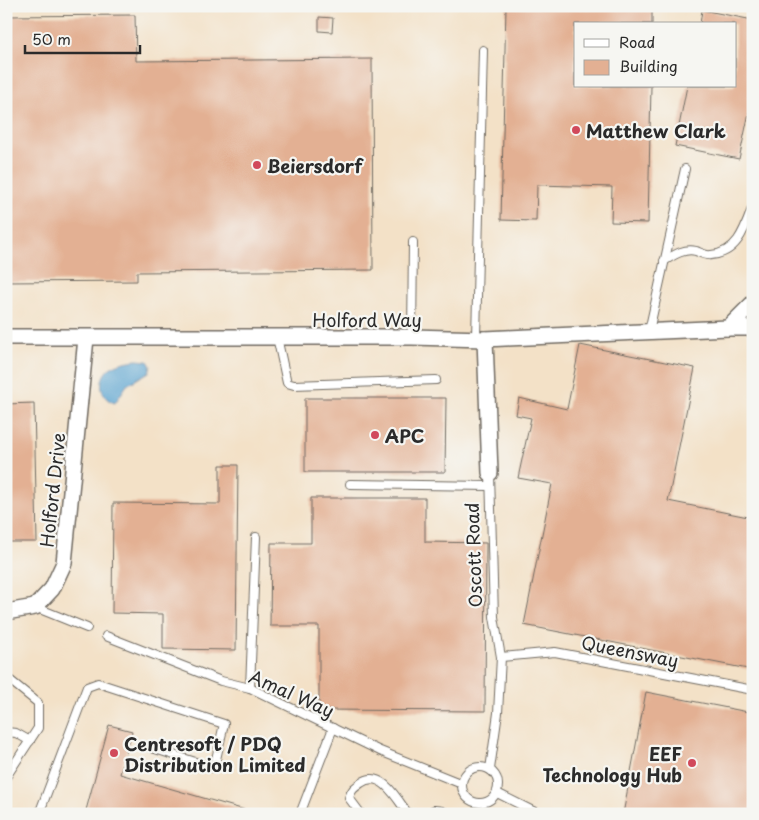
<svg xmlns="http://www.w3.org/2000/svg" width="759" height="820" font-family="'Playpen Sans',sans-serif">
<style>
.water{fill:#58a2cf;stroke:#42667d}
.building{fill:#e3b093}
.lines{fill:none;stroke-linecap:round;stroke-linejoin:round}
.lane-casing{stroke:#716b62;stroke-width:10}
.street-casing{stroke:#716b62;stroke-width:18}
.lane{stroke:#fff;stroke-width:8}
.street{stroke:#fff;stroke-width:15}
.poi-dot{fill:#d1495b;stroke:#f6f6f2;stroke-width:2}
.labels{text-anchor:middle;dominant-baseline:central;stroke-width:4.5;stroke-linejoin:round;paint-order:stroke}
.poi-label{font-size:18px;font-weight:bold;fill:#2b2b2b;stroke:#f6f6f2;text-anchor:start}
.street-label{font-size:18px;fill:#2b2b2b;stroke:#f6f6f2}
</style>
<rect width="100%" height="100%" fill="#f6f6f2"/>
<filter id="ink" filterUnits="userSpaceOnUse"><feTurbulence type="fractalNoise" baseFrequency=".02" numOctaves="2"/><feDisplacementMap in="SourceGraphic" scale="10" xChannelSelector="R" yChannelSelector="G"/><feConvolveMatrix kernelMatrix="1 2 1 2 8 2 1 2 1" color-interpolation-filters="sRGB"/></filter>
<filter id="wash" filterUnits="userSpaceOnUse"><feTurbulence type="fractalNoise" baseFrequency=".0096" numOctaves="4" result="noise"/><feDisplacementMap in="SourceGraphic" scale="20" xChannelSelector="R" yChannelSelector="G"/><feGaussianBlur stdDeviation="1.12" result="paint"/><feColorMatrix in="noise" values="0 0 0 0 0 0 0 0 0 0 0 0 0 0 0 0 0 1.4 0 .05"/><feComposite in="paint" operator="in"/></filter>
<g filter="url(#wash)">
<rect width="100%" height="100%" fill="#f3e1c7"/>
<!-- water -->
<path class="water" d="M137,360l11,1 3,5 -2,6 -22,13 -12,18c-16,-4 -18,-25 -5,-35 8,-5 17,-7 27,-8z"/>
<g id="blocks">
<!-- building -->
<g class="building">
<polygon points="506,7 652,10 652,24 575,24 575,86 651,86 648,223 611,222 612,187 537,185 536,221 501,220"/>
<polygon points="702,10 753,20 753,94 739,159 675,146 687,86 735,86 735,24 700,24"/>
<polygon points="135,15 136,61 372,59 373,270 137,272 137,281 6,282 6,16"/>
<polygon points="319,17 333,18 332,32 319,31"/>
<polygon points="580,345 695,368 668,501 753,518 753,670 524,625 552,484 518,478 531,418 516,415 519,398 567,409"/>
<polygon points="305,398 446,398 445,472 305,472"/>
<polygon points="34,403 37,542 6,542 6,404"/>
<polygon points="220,465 238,465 236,650 163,649 163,614 112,613 113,503 220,504"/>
<polygon points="311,498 425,498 425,542 486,543 485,711 319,710 319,626 270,626 271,543 311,543"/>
<polygon points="646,692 753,713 753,814 623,814"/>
<polygon points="109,725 132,731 120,774 245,810 244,814 85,814"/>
</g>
</g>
</g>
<g filter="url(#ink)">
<use href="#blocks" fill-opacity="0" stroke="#716b62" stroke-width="1"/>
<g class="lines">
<defs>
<g id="lane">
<path d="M664,261c10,-6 20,-13 32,-10 5,2 10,5 15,4 27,-2 34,-27 42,-49"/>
<polyline points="649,331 685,169"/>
<polyline points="277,337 287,383 294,385 436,380"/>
<polyline points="412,337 413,242"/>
<polyline points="476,338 483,50"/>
<polyline points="350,484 490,486"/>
<polyline points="35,607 87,628"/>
<polyline points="106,636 221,681 250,688 380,751 462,784"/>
<polyline points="501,657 555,652 753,690"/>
<polyline points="6,677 38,703 38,728 6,777"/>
<polyline points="250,688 256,537"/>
<polyline points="6,732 16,733 30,741"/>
<circle cx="480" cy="785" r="18"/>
<polyline points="490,769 498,713 501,657 494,617 490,473"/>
<polyline points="497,793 539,814"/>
<polyline points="39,814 87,687 98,683 224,724 214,768 149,747"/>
<polyline points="300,814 333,728"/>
<path d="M361,814l-12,-16c2,-8 5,-10 12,-15 20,-15 37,17 47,31"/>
<polyline points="428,814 434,810 442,811 448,814"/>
</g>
<g id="street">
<polyline points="753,303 728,328 753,328"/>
<polyline points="6,337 412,337 485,339 728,328"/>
<polyline points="485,339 490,473"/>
<polyline points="6,612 35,607 52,589 64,563 86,338"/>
</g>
</defs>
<!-- lane casing -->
<use href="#lane" class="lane-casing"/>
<!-- street casing -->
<use href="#street" class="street-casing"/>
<!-- lane -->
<use href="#lane" class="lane"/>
<!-- street -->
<use href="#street" class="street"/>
</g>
</g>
<!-- markers -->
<g class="poi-dot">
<circle cx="576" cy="130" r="5"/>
<circle cx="257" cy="165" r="5"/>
<circle cx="375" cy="435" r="5"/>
<circle cx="114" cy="753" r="5"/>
<circle cx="692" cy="763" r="5"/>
</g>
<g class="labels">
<!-- poi labels -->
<g class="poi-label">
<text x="586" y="130">Matthew Clark</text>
<text x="267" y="165">Beiersdorf</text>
<text x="385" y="435">APC</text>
<text x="124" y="743">Centresoft / PDQ<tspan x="124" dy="21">Distribution Limited</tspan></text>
<text x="682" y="753" text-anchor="end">EEF<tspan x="682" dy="21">Technology Hub</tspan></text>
</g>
<!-- street labels -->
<g class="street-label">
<text x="367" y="319">Holford Way</text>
<text transform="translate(52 490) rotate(-84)">Holford Drive</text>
<text transform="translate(473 555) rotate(-92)">Oscott Road</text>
<text transform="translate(630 651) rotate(11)">Queensway</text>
<text transform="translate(292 693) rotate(24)">Amal Way</text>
</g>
</g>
<!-- margin -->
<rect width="759" height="820" fill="none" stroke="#f6f6f2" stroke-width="25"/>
<!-- legend -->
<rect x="574" y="22" width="162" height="65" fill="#f6f6f2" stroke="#a5a5a2"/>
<rect x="584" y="39" width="25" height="8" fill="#ffffff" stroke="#a5a5a2"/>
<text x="619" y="48" font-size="15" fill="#2b2b2b">Road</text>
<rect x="584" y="60" width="25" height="15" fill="#e3b093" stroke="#a5a5a2"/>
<text x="619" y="72" font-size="15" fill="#2b2b2b">Building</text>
<!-- scale -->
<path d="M25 45v8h115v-8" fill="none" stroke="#2b2b2b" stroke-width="2.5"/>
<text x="32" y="45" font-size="15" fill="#2b2b2b" stroke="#f6f6f2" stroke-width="4" paint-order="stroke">50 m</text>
</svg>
